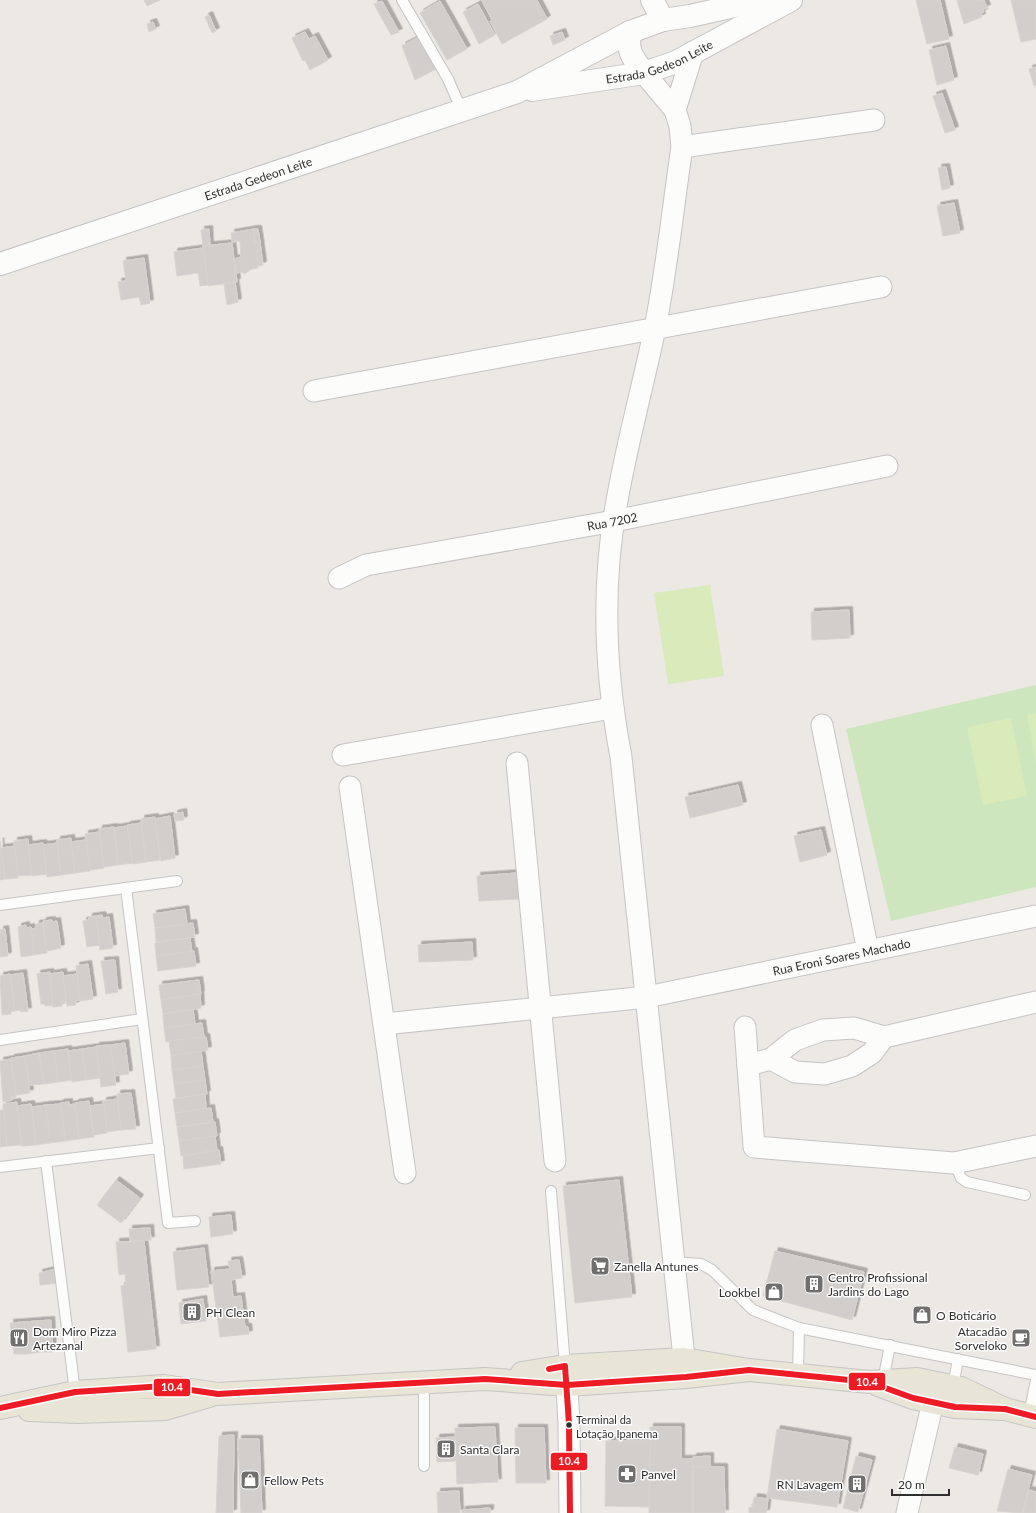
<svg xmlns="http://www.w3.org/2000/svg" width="1036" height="1513" font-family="Lato,sans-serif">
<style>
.green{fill:#cee6be}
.pitch{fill:#d9eabb}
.building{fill:#d1cecb;stroke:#d7d4d0;filter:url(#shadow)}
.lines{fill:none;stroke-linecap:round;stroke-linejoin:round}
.service-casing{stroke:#c5c4c5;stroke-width:12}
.minor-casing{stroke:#c5c4c5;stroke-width:23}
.tertiary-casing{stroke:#c5c4c5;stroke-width:24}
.secondary-casing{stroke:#c5c4c5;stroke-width:24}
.primary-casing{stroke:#c6c5c4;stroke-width:24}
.service{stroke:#fcfcfb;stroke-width:10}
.minor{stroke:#fcfcfb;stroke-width:21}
.tertiary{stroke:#fcfcfb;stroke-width:22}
.secondary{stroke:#fcfcfb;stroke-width:22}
.primary{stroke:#e8e4d6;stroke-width:22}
.bus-1-casing{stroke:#fff;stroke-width:9}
.bus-1{stroke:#ed1c24;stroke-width:6}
.bus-dot{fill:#2e2e2e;stroke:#fff;stroke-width:1.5}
.labels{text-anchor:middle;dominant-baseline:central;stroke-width:3;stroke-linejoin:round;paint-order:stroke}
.bus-label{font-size:11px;fill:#2e2e2e;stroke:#fff;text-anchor:start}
.street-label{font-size:12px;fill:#2e2e2e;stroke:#fff}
.poi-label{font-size:12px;fill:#2e2e2e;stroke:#fff;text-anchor:start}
.line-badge{stroke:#fff;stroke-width:1.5}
.badge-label{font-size:11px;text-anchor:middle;font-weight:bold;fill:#fff}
</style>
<defs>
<filter id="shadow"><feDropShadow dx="3.5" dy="-3.5" stdDeviation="0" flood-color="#0004"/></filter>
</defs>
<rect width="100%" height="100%" fill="#ece8e4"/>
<!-- green -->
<polygon class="green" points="1036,685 1036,887 891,921 846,729"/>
<!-- pitch -->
<g class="pitch">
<polygon points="710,585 724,676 668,684 654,593"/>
<polygon points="1036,714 1036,762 1027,715"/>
<polygon points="1011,718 1027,796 983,805 967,727"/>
</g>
<!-- building -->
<g class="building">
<polygon points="144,0 160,0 147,6"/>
<polygon points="484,0 537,0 547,19 502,44 490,21 492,20 482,1"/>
<polygon points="916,0 940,0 949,39 927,44"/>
<polygon points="957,0 984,0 987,8 983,9 984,12 981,13 982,17 964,24"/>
<polygon points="1011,0 1036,0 1036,39 1021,42"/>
<polygon points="382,1 399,32 391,35 374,4"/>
<polygon points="440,1 467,49 447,60 420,13"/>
<polygon points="478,4 495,35 479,44 463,12"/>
<polygon points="209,15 216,31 212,33 205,17"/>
<polygon points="153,22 156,29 149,32 147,24"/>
<polygon points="305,32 309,39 315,36 328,60 310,70 305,60 303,61 292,38"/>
<polygon points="562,32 565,40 553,45 550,36"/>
<polygon points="417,38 436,69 415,80 402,46"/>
<polygon points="946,46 954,80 937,85 929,50"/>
<polygon points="1036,67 1036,85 1034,86 1029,69"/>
<polygon points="942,93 955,130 945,133 933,96"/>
<polygon points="946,167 950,188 942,190 938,168"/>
<polygon points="954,203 960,233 943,236 937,206"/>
<polygon points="209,229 210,245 203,246 201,230"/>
<polygon points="254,229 255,243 260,242 261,250 257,250 258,268 252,269 244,274 243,272 236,273 234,259 241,257 240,241 232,242 231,233"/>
<polygon points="254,229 258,229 260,242 255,243"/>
<polygon points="232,243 237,282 208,286 203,246"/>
<polygon points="203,248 208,285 200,286 198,273 177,276 174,252"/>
<polygon points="257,250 261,250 263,265 258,266"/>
<polygon points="144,258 150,303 141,305 139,297 121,300 118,282 126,281 123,261"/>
<polygon points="235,282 238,302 227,305 224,284"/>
<polygon points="849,610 850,638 812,640 811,612"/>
<polygon points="738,785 743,805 690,818 685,797"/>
<polygon points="183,812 184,820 175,821 174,814"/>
<polygon points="170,816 175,858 161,861 155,819"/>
<polygon points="155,817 160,860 146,862 141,819"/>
<polygon points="141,823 146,862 133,864 127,825"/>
<polygon points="127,826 133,863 118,865 114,828"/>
<polygon points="114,827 118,865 104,867 99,829"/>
<polygon points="821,830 827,855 800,862 794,836"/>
<polygon points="99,832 104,868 90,870 85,834"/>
<polygon points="71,838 75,873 61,875 57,840"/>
<polygon points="28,839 32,875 18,876 14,841"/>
<polygon points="86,840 90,871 75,873 71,842"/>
<polygon points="0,841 5,879 0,880"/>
<polygon points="43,843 47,874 32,876 28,845"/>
<polygon points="57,843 61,875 47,877 43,845"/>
<polygon points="15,846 18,878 5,879 1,848"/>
<polygon points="517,873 519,899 479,901 477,876"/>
<polygon points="185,909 187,924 155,928 153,914"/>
<polygon points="102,915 103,918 109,917 113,948 100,950 96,916"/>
<polygon points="96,916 100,945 87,947 83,921 89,920 89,917"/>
<polygon points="52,920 52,922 57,921 61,948 47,951 43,921"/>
<polygon points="43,923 47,953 34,955 31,929 36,928 36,924"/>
<polygon points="193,923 195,937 156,942 155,928"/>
<polygon points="26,925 26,928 31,927 34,955 21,957 18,927"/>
<polygon points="5,929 8,956 0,957 0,930"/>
<polygon points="190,938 192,952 156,956 155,943"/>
<polygon points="472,942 473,960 419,962 418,945"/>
<polygon points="194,951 196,966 158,971 156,956"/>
<polygon points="115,960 118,992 106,994 101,961"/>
<polygon points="88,964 93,999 80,1001 76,966"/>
<polygon points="50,972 53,1005 45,1006 45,1004 41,1004 37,974"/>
<polygon points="63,972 66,1002 61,1002 62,1006 53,1007 50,974"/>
<polygon points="23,973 28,1011 21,1012 20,1010 15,1011 10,975"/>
<polygon points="10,974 15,1011 11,1011 11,1014 2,1015 0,976"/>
<polygon points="77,974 80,1000 75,1001 76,1005 67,1006 63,976"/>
<polygon points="199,980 201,994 161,1000 159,985"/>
<polygon points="200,994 201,1008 163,1014 161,1000"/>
<polygon points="193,1009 195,1024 164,1028 163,1014"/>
<polygon points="202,1023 204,1037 166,1042 164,1028"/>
<polygon points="206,1037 208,1050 171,1056 169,1041"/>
<polygon points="125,1043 129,1074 114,1076 110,1045"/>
<polygon points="110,1045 116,1085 101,1087 96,1046"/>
<polygon points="96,1047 100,1078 86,1080 82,1049"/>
<polygon points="68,1049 72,1080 58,1082 54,1051"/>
<polygon points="82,1049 86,1080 72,1082 68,1051"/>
<polygon points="54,1051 58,1082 44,1084 39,1053"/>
<polygon points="201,1051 203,1066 172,1070 171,1056"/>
<polygon points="39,1053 44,1084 29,1085 25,1056"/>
<polygon points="25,1056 30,1093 16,1095 11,1058"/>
<polygon points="11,1059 16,1097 11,1097 12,1100 3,1102 0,1061"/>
<polygon points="203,1066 205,1080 174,1084 172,1070"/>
<polygon points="205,1080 207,1094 176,1098 174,1084"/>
<polygon points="131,1093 136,1129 121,1130 117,1094"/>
<polygon points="205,1094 206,1108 175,1113 173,1099"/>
<polygon points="117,1099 121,1130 107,1132 103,1101"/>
<polygon points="89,1101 94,1137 79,1139 75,1103"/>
<polygon points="17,1102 22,1145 7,1146 3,1104"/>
<polygon points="69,1102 69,1105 75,1104 79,1139 65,1141 60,1103"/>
<polygon points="31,1104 36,1145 22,1146 17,1106"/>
<polygon points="61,1104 65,1141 50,1143 46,1105"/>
<polygon points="104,1104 107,1133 94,1135 90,1106"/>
<polygon points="46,1105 50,1143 36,1145 32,1107"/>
<polygon points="211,1108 213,1122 177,1127 175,1113"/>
<polygon points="0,1110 4,1110 7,1146 0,1147"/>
<polygon points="215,1122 217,1136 179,1141 177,1127"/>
<polygon points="215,1136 217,1150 181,1156 179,1141"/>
<polygon points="219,1150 221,1164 184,1169 183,1156"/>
<polygon points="116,1180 140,1198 121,1223 97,1205"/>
<polygon points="619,1180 632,1297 575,1303 563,1186"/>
<polygon points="231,1215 233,1234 211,1237 209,1217"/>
<polygon points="150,1228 151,1240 130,1241 129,1229"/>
<polygon points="144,1241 156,1349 128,1352 121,1286 126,1285 125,1274 119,1275 116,1242"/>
<polygon points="204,1248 209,1287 177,1290 173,1252"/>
<polygon points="775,1251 864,1272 852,1320 763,1296"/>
<polygon points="239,1260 242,1278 231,1280 233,1297 241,1296 245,1327 248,1327 249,1334 220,1337 211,1271 230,1269 228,1261"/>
<polygon points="56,1269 59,1283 40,1285 39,1273"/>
<polygon points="203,1299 206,1321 181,1324 179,1303"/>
<polygon points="51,1320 53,1352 40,1352 37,1321"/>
<polygon points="37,1321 40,1352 27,1354 24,1322"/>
<polygon points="24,1322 27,1354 14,1354 10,1323"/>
<polygon points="495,1427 498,1482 457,1484 455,1428"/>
<polygon points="650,1427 681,1427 681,1459 693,1459 693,1513 649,1513"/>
<polygon points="515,1428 544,1428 546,1483 516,1483"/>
<polygon points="777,1429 848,1441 837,1507 767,1498"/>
<polygon points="234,1435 233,1513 216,1513 219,1436"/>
<polygon points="455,1437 456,1461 437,1462 436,1438"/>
<polygon points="238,1439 259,1439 262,1513 241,1513"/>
<polygon points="606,1441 650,1441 649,1507 605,1506"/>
<polygon points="955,1447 983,1454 978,1475 949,1468"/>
<polygon points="710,1456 710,1467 693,1467 693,1457"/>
<polygon points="856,1456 872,1460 858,1512 843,1508"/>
<polygon points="693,1467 724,1467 725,1513 693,1513"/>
<polygon points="1008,1469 1032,1475 1022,1513 997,1511"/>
<polygon points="1029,1490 1036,1492 1036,1513 1023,1513"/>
<polygon points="459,1491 460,1513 438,1513 437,1492"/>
<polygon points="754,1497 768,1499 766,1513 749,1513 749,1507 753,1508"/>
<polygon points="490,1508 490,1513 462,1513 462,1510"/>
</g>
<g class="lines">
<defs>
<g id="service">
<polyline points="402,0 448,79 462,111"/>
<polyline points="126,888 168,1223 195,1221"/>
<polyline points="0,905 177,881"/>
<polyline points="0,1040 142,1019"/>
<polyline points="46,1161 75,1392"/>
<polyline points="954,1163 961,1178 967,1182 1025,1195"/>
<polyline points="0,1167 159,1148"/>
<polyline points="551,1191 565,1366"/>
<polyline points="674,1262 701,1264 712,1270 753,1310 799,1328 1036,1375"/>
<polyline points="798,1375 799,1328"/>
<polyline points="883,1381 890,1345"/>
<polyline points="424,1383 424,1466"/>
<polyline points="953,1387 958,1359"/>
<polyline points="1029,1415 1036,1380"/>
</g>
<g id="minor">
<path d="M644,73l31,37 5,16 2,21c-9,60 -15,121 -27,181 -12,58 -28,115 -38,173 -16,85 -12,172 4,256l65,620"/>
<polyline points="675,110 693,52"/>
<polyline points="682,147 874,120"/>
<polyline points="314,391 881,287"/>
<path id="s1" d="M339,578l27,-13 248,-44 273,-55"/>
<polyline points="822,725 868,951"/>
<polyline points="343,755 612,708"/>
<polyline points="517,763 555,1161"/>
<polyline points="350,787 405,1173"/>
<path id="s2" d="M384,1024l263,-27 389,-81"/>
<polyline points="745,1027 754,1147 954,1163 1036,1146"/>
<polyline points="771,1059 795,1072 825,1074 852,1066 872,1053 884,1037"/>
<polyline points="748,1065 771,1059 795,1040 823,1030 854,1028 884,1037 1036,1002"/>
<polyline points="566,1368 569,1424 570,1513"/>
<polyline points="907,1513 937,1385"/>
</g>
<polyline id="tertiary" points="652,0 663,20"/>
<g id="secondary">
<path d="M630,32c-3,20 2,25 14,41"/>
<path id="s3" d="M532,90l112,-17 32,-11 115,-62"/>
<path id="s4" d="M0,264l517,-172 113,-60 33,-12 27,-4 71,-16"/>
</g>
<g id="primary">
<polyline points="522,1373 565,1366 684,1359 749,1370 869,1382 917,1379 961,1388 1005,1409"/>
<polyline points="878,1385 913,1398 955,1407 1005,1409 1036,1417"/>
<polyline points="0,1408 75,1392 164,1386 218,1394 485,1379 567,1385 686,1377 749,1370"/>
<polyline points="29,1410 78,1412 165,1409 209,1396"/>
</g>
</defs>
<!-- service casing -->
<use href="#service" class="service-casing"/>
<!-- minor casing -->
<use href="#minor" class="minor-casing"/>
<!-- tertiary casing -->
<use href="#tertiary" class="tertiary-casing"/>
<!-- secondary casing -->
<use href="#secondary" class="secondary-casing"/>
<!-- primary casing -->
<use href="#primary" class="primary-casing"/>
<!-- service -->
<use href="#service" class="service"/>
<!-- minor -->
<use href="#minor" class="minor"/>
<!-- tertiary -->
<use href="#tertiary" class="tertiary"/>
<!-- secondary -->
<use href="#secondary" class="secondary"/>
<!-- primary -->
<use href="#primary" class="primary"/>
<defs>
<g id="bus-1">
<polyline points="549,1369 565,1366 569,1424 570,1513"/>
<polyline points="0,1408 75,1392 164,1386 218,1394 485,1379 567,1385 686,1377 749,1370 869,1382 913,1398 955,1407 1005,1409 1036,1417"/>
</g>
</defs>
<!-- bus-1 casing -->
<use href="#bus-1" class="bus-1-casing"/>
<!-- bus-1 -->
<use href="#bus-1" class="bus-1"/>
</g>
<!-- icons -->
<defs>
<symbol id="supermarket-square" viewBox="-11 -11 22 22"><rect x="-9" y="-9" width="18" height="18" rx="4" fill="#706f6e" stroke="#fff"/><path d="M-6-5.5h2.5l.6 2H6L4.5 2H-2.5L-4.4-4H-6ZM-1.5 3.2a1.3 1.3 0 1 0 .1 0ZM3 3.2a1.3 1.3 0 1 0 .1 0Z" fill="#fff"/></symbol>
<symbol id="building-square" viewBox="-11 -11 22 22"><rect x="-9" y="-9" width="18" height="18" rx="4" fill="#706f6e" stroke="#fff"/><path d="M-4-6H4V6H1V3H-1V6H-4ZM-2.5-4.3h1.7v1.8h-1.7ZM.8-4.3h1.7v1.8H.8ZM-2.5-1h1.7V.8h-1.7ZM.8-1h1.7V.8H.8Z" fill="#fff"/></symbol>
<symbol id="shop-square" viewBox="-11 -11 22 22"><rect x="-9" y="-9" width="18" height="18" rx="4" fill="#706f6e" stroke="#fff"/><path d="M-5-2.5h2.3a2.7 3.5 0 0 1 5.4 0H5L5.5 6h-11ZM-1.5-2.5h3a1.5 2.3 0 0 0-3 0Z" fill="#fff"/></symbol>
<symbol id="restaurant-square" viewBox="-11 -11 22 22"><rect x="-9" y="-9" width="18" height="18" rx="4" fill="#706f6e" stroke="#fff"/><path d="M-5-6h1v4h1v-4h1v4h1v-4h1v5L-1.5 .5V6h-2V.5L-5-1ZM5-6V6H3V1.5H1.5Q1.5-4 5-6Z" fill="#fff"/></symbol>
<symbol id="cafe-square" viewBox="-11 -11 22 22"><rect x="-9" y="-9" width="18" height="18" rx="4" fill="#706f6e" stroke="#fff"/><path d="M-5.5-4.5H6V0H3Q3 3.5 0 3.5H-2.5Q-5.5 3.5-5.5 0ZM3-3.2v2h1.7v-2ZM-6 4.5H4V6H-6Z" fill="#fff"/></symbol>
<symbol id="pharmacy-square" viewBox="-11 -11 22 22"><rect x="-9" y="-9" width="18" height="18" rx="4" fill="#706f6e" stroke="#fff"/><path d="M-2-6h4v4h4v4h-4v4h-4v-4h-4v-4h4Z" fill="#fff"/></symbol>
</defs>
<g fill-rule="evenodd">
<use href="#supermarket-square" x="589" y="1255" width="22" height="22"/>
<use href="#building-square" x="803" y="1273" width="22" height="22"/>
<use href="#shop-square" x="763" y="1281" width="22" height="22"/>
<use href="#building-square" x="181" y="1301" width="22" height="22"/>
<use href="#shop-square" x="911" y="1304" width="22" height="22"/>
<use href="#restaurant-square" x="8" y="1327" width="22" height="22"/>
<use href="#cafe-square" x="1010" y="1327" width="22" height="22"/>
<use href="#building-square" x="435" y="1438" width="22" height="22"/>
<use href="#pharmacy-square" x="616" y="1463" width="22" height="22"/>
<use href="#shop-square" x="239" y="1469" width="22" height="22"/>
<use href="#building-square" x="846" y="1473" width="22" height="22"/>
</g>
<!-- markers -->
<circle class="bus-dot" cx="569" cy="1425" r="3.5"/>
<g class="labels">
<!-- bus labels -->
<g class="bus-label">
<text x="576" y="1419">Terminal da<tspan x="576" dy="14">Lotação Ipanema</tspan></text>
</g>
<!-- street labels -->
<g class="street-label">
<text stroke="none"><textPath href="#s3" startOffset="131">Estrada Gedeon Leite</textPath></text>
<text stroke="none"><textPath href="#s4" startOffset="272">Estrada Gedeon Leite</textPath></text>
<text stroke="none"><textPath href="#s1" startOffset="280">Rua 7202</textPath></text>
<text stroke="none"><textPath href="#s2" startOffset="463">Rua Eroni Soares Machado</textPath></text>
</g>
<!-- poi labels -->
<g class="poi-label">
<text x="614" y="1266">Zanella Antunes</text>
<text x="828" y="1277">Centro Profissional<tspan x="828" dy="14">Jardins do Lago</tspan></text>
<text x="760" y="1292" text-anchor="end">Lookbel</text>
<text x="206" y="1312">PH Clean</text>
<text x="936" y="1315">O Boticário</text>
<text x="33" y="1331">Dom Miro Pizza<tspan x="33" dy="14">Artezanal</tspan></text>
<text x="1007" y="1331" text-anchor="end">Atacadão<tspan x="1007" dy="14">Sorveloko</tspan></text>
<text x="460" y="1449">Santa Clara</text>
<text x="641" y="1474">Panvel</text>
<text x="264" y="1480">Fellow Pets</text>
<text x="843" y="1484" text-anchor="end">RN Lavagem</text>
</g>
</g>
<g class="line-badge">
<rect x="848" y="1372" width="38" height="19" rx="4" fill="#ed1c24"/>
<rect x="153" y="1378" width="38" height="19" rx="4" fill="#ed1c24"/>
<rect x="550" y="1452" width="38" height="19" rx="4" fill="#ed1c24"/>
</g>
<g class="badge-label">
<text x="867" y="1386">10.4</text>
<text x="172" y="1391">10.4</text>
<text x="569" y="1465">10.4</text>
</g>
<!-- scale -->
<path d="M892 1489v6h57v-6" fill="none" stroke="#2e2e2e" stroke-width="2"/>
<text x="898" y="1489" font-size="12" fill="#2e2e2e" stroke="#ffffff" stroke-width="3" paint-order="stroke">20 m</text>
</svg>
